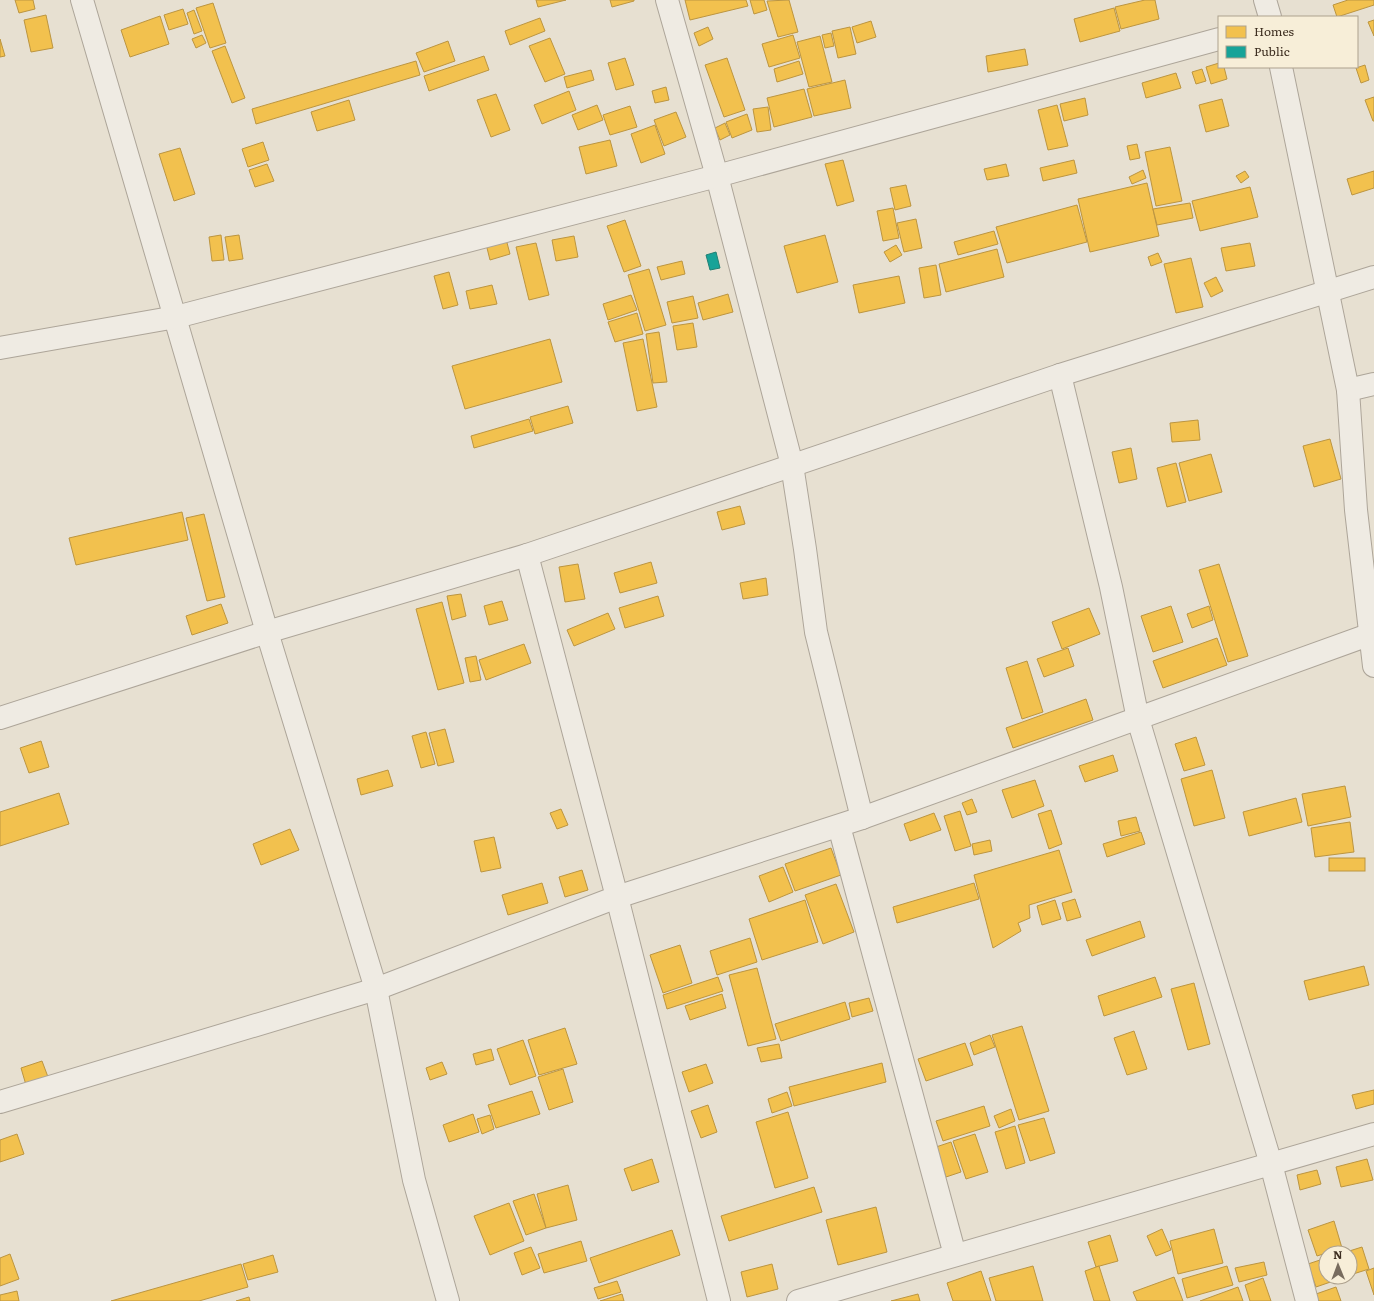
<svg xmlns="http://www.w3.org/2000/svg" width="1374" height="1301" font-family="Literata,serif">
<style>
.homes{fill:#f2c14e;stroke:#bc9540}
.public{fill:#17a398;stroke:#228074}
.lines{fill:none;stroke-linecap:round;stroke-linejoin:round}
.minor-casing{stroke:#ada599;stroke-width:24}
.minor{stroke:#efebe3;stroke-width:22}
</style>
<rect width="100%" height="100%" fill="#e7e0d1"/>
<!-- homes -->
<g class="homes">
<polygon points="15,0 33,0 35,9 19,13"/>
<polygon points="536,0 566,0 538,7"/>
<polygon points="610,0 634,0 634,1 612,7"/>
<polygon points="685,0 746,0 748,6 690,20"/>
<polygon points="750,0 764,0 767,10 754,14"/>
<polygon points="789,0 798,32 778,37 767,1"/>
<polygon points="1145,0 1155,0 1159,19 1121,29 1115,7"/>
<polygon points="1348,0 1374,0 1374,5 1337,17 1333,5"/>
<polygon points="213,3 226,43 210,48 196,8"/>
<polygon points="1114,8 1120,31 1080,42 1074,19"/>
<polygon points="183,9 188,24 169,30 164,15"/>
<polygon points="194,10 202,31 194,34 187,13"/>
<polygon points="46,15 53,48 31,52 24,20"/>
<polygon points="160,16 169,44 130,57 121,30"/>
<polygon points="540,18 545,31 510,45 505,31"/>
<polygon points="1374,20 1374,36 1368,22"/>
<polygon points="871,21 876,37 857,43 852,27"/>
<polygon points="708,27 713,39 699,46 694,33"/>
<polygon points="850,27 856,54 838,58 832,31"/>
<polygon points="831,33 834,46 825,48 822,35"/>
<polygon points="202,35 206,43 196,48 192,39"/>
<polygon points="793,35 800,58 769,67 762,44"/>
<polygon points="820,36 832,82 809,87 797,42"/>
<polygon points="550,38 565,74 545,82 529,46"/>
<polygon points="0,39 5,56 0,57"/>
<polygon points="448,41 455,61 424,72 416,53"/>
<polygon points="225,46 245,98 232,103 212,51"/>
<polygon points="1025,49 1028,65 988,72 986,56"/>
<polygon points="484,56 489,70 429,91 424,76"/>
<polygon points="625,58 634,85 616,90 608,63"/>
<polygon points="727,58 745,110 724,117 705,65"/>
<polygon points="416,61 420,75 256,124 252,109"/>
<polygon points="799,61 803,74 777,82 774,69"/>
<polygon points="1219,63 1219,67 1224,67 1227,79 1211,84 1206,67"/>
<polygon points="1365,65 1369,80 1361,83 1356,68"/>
<polygon points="1202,69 1206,81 1196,84 1192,72"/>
<polygon points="591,70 594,80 567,88 564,77"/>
<polygon points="1176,73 1181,88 1146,98 1142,83"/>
<polygon points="845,80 851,108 814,116 807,89"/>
<polygon points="666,87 669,100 655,103 652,91"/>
<polygon points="804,89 812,117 774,127 767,98"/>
<polygon points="569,91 576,110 542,124 534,105"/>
<polygon points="496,94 510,130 491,137 477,100"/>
<polygon points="1374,97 1374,121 1373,121 1365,100"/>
<polygon points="1085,98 1088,115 1064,121 1060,104"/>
<polygon points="1222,99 1229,126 1206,132 1199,105"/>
<polygon points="349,100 355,120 317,131 311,112"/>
<polygon points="597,105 603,120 578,130 572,115"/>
<polygon points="1057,105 1068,146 1048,150 1038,110"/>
<polygon points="630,106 637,127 610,135 603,115"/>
<polygon points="768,107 771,130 757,132 753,109"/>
<polygon points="676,112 686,137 664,146 654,120"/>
<polygon points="747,114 752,130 732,138 726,122"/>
<polygon points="725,123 730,135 720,140 715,128"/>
<polygon points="655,125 665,154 641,163 631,134"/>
<polygon points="610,140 617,166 586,174 579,147"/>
<polygon points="263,142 269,160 248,167 242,149"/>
<polygon points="1137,144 1140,158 1130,160 1127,146"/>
<polygon points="1170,147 1182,201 1156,206 1145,152"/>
<polygon points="180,148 195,194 174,201 159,154"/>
<polygon points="843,160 854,201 837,206 825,164"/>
<polygon points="1074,160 1077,173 1043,181 1040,168"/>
<polygon points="267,164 274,181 255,187 249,170"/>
<polygon points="1006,164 1009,176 987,180 984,169"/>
<polygon points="1143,170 1146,178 1132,184 1129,177"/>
<polygon points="1245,171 1249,177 1241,183 1236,176"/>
<polygon points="1374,171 1374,188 1352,195 1347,179"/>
<polygon points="1147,183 1159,236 1090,252 1078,199"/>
<polygon points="906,185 911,206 895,210 890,188"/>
<polygon points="1250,187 1258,217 1200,231 1192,201"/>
<polygon points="1190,203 1193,218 1157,225 1153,209"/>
<polygon points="1077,205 1087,242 1007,263 996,227"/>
<polygon points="893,208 899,238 883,241 877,211"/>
<polygon points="916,219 922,248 904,252 897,223"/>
<polygon points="625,220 641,266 624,272 607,226"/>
<polygon points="994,231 998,244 958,255 954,242"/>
<polygon points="221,235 224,260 212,261 209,237"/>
<polygon points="239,235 243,259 229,261 225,237"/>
<polygon points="825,235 838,282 797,293 784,246"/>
<polygon points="574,236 578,257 556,261 552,240"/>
<polygon points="506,239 510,254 490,260 486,244"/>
<polygon points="536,243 549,295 529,300 516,247"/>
<polygon points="1250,243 1255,266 1226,271 1221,248"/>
<polygon points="896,245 902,255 890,262 884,252"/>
<polygon points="997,249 1004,277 946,292 939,264"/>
<polygon points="1158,253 1162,262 1151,266 1148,257"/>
<polygon points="1191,258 1203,307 1176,313 1164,264"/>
<polygon points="682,261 685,274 661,280 657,267"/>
<polygon points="936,265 941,295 924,298 919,268"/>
<polygon points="649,269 666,325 645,331 628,275"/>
<polygon points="449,272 458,305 443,309 434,276"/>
<polygon points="899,276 905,303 859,313 853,285"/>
<polygon points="1216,277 1223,291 1211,297 1204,283"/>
<polygon points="492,285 497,304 470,309 466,291"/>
<polygon points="728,294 733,312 703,320 698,303"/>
<polygon points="631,295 637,310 608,320 603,304"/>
<polygon points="693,296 698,318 672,323 667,302"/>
<polygon points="637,313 643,334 615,342 608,322"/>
<polygon points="693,323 697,347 677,350 673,326"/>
<polygon points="659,332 667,382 653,383 646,334"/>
<polygon points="550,339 562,382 465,409 452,366"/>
<polygon points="643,339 657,407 637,411 623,343"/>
<polygon points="568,406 573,423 535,434 530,417"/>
<polygon points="529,419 533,431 474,448 471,436"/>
<polygon points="1198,420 1200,440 1172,442 1170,423"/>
<polygon points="1330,439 1341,479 1314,487 1303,446"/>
<polygon points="1131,448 1137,479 1119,483 1112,452"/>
<polygon points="1211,454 1222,492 1189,501 1179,463"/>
<polygon points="1176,463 1186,502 1167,507 1157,468"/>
<polygon points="740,506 745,524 722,530 717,512"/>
<polygon points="182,512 188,540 76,565 69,538"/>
<polygon points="204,514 225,597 207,601 186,518"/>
<polygon points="651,562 657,583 620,593 614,573"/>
<polygon points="578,564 585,599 565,602 559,567"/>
<polygon points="1219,564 1248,656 1228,662 1199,570"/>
<polygon points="766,578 768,595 743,599 740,583"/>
<polygon points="461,594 466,616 452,620 447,596"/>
<polygon points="658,596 664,616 625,628 619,608"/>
<polygon points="502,601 508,620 489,625 484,606"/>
<polygon points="442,602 464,683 438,690 416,609"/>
<polygon points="221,604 228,623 192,635 186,616"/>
<polygon points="1171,606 1183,642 1153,652 1141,616"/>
<polygon points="1209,606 1213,620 1192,628 1187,614"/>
<polygon points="1089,608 1100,634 1062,649 1052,622"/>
<polygon points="608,613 615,629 574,646 567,630"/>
<polygon points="1217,638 1227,665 1163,688 1153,661"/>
<polygon points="524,644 531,663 486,680 479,660"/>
<polygon points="1068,648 1074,666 1044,677 1037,659"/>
<polygon points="476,656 481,680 470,682 465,658"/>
<polygon points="1027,661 1043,712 1022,719 1006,668"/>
<polygon points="1086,699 1093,720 1013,748 1006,728"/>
<polygon points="445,729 454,762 438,766 429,733"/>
<polygon points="426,732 435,764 421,768 412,736"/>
<polygon points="1196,737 1205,765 1184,771 1175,744"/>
<polygon points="41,741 49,767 29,773 20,748"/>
<polygon points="1113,755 1118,771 1085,782 1079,766"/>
<polygon points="388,770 393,786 361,795 357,779"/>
<polygon points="1212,770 1225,818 1194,826 1181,779"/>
<polygon points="1035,780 1044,806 1012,818 1002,790"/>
<polygon points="1345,786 1351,817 1308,826 1302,794"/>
<polygon points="59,793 69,824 0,846 0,812"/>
<polygon points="1296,798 1302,822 1249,836 1243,812"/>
<polygon points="972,799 977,812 967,815 962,803"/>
<polygon points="561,809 568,825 557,829 550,813"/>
<polygon points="1051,810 1062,844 1049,849 1038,814"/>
<polygon points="960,811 971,846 955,851 944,816"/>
<polygon points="934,813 941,830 910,841 904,824"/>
<polygon points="1136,817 1140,831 1121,836 1118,821"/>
<polygon points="1350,822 1354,852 1315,857 1311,828"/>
<polygon points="290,829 299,850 261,865 253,844"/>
<polygon points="1141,832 1145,844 1107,857 1103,844"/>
<polygon points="494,837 501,868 481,872 474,841"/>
<polygon points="990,840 992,851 974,855 972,844"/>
<polygon points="831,848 841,875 795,891 785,864"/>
<polygon points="1059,850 1072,892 1029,905 1030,918 1018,923 1021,931 993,948 974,875"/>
<rect x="1329" y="858" width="36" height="13"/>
<polygon points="783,867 793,892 769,902 759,876"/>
<polygon points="582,870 588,890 565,897 559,877"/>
<polygon points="542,883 548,903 508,915 502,895"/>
<polygon points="974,883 979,899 897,923 893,907"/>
<polygon points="836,884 854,932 823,944 805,895"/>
<polygon points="1075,899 1081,917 1067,921 1062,903"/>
<polygon points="805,900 818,942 762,960 749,919"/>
<polygon points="1055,900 1061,919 1042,925 1037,906"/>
<polygon points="1140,921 1145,937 1092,956 1086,940"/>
<polygon points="750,938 757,962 717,975 710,951"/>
<polygon points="680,945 692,983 663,993 650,955"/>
<polygon points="1364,966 1369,985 1309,1000 1304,981"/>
<polygon points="757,968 776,1039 748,1046 729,975"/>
<polygon points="718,977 723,991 667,1009 663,995"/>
<polygon points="1155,977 1162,997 1104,1016 1098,996"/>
<polygon points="1194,983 1210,1044 1188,1050 1171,989"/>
<polygon points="722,994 726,1008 690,1020 685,1006"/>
<polygon points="869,998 873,1011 852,1017 849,1003"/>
<polygon points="845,1002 850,1019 781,1041 775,1024"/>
<polygon points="1022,1026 1049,1111 1019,1120 992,1035"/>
<polygon points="565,1028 577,1064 539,1075 528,1040"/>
<polygon points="1134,1031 1147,1069 1127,1075 1114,1038"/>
<polygon points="990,1035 995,1047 974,1055 970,1043"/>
<polygon points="523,1040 536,1076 510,1085 497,1049"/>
<polygon points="965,1043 973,1065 926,1081 918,1059"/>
<polygon points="779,1044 782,1058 761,1062 757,1048"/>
<polygon points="491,1049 494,1060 476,1065 473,1054"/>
<polygon points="42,1061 48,1077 26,1085 21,1068"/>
<polygon points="442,1062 447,1074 430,1080 426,1068"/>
<polygon points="882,1063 886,1082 794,1106 789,1087"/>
<polygon points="706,1064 713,1083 689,1092 682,1072"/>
<polygon points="563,1069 573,1102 549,1110 538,1077"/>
<polygon points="1374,1090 1374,1104 1356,1109 1352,1095"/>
<polygon points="532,1091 540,1114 496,1128 488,1105"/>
<polygon points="787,1092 792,1106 772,1113 768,1099"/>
<polygon points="708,1105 717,1132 701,1138 691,1111"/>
<polygon points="984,1106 990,1126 943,1141 936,1121"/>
<polygon points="1011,1109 1015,1121 999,1128 994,1116"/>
<polygon points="788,1112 808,1178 775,1188 756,1122"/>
<polygon points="473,1114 479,1132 449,1142 443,1125"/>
<polygon points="490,1115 494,1129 482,1134 477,1119"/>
<polygon points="1044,1118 1055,1153 1030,1161 1018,1125"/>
<polygon points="1015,1126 1025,1163 1006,1169 995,1132"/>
<polygon points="17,1134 24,1154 0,1162 0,1140"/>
<polygon points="975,1134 988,1172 966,1179 953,1141"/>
<polygon points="951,1142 961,1172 946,1177 936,1147"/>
<polygon points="652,1159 659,1182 632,1191 624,1169"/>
<polygon points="1367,1159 1373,1180 1341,1187 1336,1167"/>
<polygon points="1317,1170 1321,1184 1300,1190 1297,1175"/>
<polygon points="568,1185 577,1220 546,1228 537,1194"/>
<polygon points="814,1187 822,1212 729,1241 721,1216"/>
<polygon points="534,1194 546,1228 526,1235 513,1201"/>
<polygon points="509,1203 524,1241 490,1255 474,1216"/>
<polygon points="876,1207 887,1252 838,1265 826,1220"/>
<polygon points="1334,1221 1342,1248 1317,1256 1308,1230"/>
<polygon points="1162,1229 1171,1250 1156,1256 1147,1236"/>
<polygon points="1214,1229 1223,1263 1178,1274 1170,1241"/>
<polygon points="672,1230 680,1255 599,1283 590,1258"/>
<polygon points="1110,1235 1118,1261 1096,1267 1088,1242"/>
<polygon points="581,1241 587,1261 544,1273 538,1254"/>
<polygon points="531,1247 540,1268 522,1275 514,1253"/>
<polygon points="1362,1247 1369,1269 1350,1275 1350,1253 1343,1253"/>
<polygon points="10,1254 19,1279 0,1286 0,1258"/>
<polygon points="273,1255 278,1272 248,1280 243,1264"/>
<polygon points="1326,1258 1326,1277 1345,1277 1316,1287 1308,1264"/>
<polygon points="1264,1262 1267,1275 1239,1282 1235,1268"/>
<polygon points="241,1264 248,1287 199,1301 111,1301"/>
<polygon points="772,1264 778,1289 747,1297 741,1272"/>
<polygon points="1033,1266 1043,1301 996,1301 989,1278"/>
<polygon points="1099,1266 1110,1301 1094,1301 1085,1271"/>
<polygon points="1227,1266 1233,1285 1187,1298 1182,1279"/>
<polygon points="1374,1268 1374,1295 1366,1271"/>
<polygon points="981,1271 991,1301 953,1301 947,1283"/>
<polygon points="1174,1277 1183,1301 1137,1301 1133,1292"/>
<polygon points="1263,1278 1271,1301 1250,1301 1245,1285"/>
<polygon points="617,1281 621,1292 598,1299 594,1288"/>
<polygon points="1238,1287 1243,1301 1200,1301"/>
<polygon points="1336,1287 1341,1301 1318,1301 1316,1294"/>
<polygon points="17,1291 19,1301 0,1301 0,1295"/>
<polygon points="622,1294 624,1301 600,1301"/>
<polygon points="918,1294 920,1301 891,1301"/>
<polygon points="249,1297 250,1301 236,1301"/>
</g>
<!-- public -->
<polygon class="public" points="716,252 720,268 710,270 706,255"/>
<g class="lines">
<defs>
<g id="minor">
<polyline points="82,0 267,632 376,989 414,1180 448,1301"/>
<polyline points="667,0 717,176 792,465 805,549 816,632 862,818"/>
<polyline points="1265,0 1270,17"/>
<polyline points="1281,67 1348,390 1356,510 1374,666"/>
<polyline points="0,348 176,317 717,176 1219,39"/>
<polyline points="1060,375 1111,587 1138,719 1271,1164 1307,1301"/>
<polyline points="1348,390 1374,384"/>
<polyline points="527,555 617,897 719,1301"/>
<polyline points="0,718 267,632 527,555 1060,375 1374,277"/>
<polyline points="839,826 955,1255"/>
<polyline points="0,1102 376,989 617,897 862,818 1371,634"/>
<polyline points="798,1301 1374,1134"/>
</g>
</defs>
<!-- minor casing -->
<use href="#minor" class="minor-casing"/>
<!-- minor -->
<use href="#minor" class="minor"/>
</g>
<!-- legend -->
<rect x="1218" y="16" width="140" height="52" fill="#f7eed8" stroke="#ada18e"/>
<rect x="1226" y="26" width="20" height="12" fill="#f2c14e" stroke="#ada18e"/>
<text x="1254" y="36" font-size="12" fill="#3d2e20">Homes</text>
<rect x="1226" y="46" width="20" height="12" fill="#17a398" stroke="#ada18e"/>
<text x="1254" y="56" font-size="12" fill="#3d2e20">Public</text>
<!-- north arrow -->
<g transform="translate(1338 1265) rotate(359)"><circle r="19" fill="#f7eed8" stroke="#ada18e"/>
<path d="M0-3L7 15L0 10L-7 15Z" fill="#786c5e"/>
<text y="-6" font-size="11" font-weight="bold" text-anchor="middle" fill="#3d2e20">N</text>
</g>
</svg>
